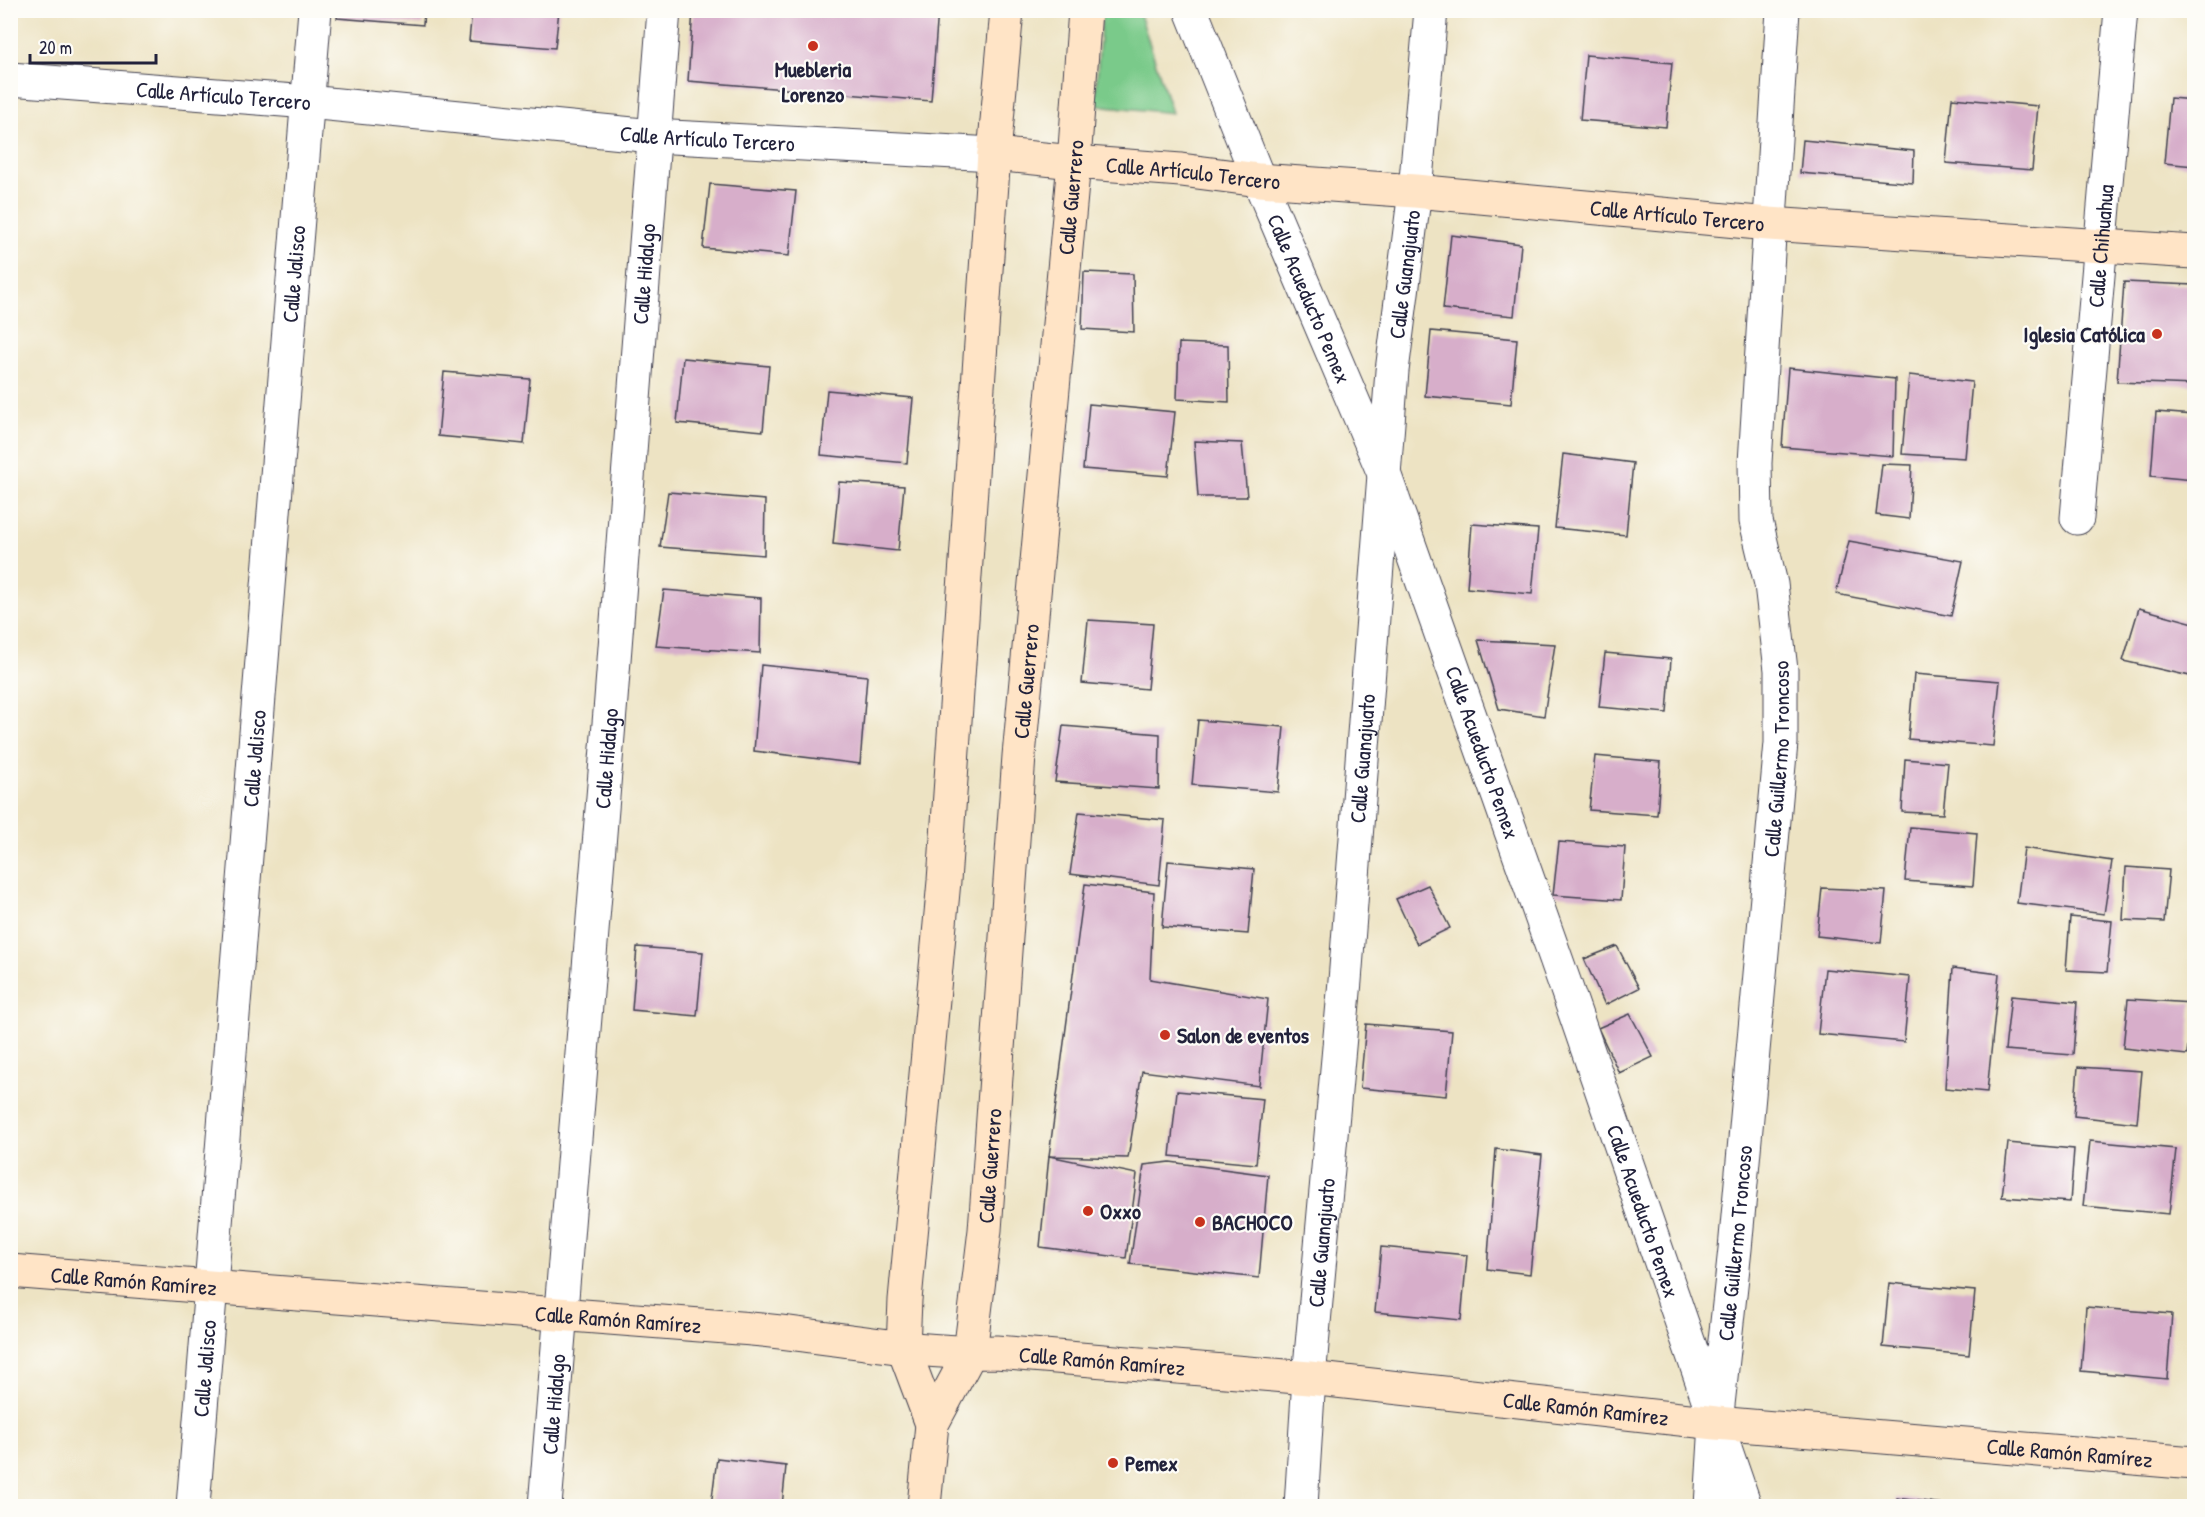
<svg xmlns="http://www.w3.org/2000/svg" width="2205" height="1517" font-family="'Patrick Hand',sans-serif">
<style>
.green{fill:#7aca8a;stroke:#4e7662;stroke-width:1.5}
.building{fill:#d7aeca}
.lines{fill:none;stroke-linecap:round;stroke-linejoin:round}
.street-casing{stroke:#403f4f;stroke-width:35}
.secondary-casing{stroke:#403f4f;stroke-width:35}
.street{stroke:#fff;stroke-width:33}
.secondary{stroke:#ffe4c6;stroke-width:33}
.poi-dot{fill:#c8321e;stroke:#fdfcf7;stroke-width:2}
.labels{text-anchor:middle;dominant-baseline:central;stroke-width:4.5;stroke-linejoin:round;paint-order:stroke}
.poi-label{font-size:22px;font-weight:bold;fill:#22223b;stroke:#fdfcf7;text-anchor:start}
.street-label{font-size:22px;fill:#22223b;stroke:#fdfcf7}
</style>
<rect width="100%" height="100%" fill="#fdfcf7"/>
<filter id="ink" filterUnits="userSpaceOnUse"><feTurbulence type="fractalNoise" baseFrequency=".0167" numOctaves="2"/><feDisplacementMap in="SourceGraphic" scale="12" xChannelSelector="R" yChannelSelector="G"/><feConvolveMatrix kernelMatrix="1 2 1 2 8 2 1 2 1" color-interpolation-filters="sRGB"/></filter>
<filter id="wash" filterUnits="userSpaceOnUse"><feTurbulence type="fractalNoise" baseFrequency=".008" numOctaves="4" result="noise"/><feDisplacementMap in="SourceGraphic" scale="24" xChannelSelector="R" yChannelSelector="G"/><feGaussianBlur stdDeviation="1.35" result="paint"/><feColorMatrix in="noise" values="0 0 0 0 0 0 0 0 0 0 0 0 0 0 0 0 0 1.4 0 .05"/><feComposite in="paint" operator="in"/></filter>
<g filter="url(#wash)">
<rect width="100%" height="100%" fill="#ede3c3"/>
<!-- green -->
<polygon class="green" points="1102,11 1139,11 1172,113 1095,105"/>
<g id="blocks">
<!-- building -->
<g class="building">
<polygon points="338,10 424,10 423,25 337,18"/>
<polygon points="472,10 559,10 555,48 469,41"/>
<polygon points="693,10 938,10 931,101 688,81"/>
<polygon points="1586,55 1672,63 1666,127 1580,120"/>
<polygon points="1952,98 2038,106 2032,170 1946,163"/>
<polygon points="2170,98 2194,100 2194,166 2164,163"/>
<polygon points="1803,140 1914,151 1913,183 1800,173"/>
<polygon points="710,184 796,191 789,256 703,248"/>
<polygon points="1451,235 1521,244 1514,316 1443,309"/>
<polygon points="1084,272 1133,274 1134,332 1082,329"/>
<polygon points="2124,282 2194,285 2194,385 2117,382"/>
<polygon points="1431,331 1517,339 1511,404 1425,396"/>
<polygon points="1179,343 1228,345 1229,402 1177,399"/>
<polygon points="683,358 769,366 763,431 677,423"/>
<polygon points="1788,368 1895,379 1893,456 1782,447"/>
<polygon points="444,372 530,379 524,444 438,436"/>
<polygon points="1909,375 1972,382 1965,458 1902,454"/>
<polygon points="827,390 913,398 907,463 821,455"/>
<polygon points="1089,404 1175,412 1168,476 1083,469"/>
<polygon points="2156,412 2194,415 2194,480 2151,476"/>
<polygon points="1194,441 1242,443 1247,497 1198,497"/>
<polygon points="1563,454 1633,463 1626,535 1555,528"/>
<polygon points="1882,464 1912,465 1909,519 1876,515"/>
<polygon points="839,482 904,486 898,551 833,544"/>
<polygon points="668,492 765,500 764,555 660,547"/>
<polygon points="1472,524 1538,529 1532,594 1467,588"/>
<polygon points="1849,541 1963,561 1951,616 1836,594"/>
<polygon points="664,590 761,598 760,653 656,646"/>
<polygon points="2139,608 2194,623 2194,664 2190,676 2123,661"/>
<polygon points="1088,620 1153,624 1147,689 1082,683"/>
<polygon points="1478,640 1555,644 1544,716 1499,709"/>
<polygon points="1605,653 1671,659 1667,713 1599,707"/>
<polygon points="761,665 867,676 860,764 754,751"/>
<polygon points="1914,674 2000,681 1993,746 1908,739"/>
<polygon points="1198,720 1284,727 1278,792 1192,785"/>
<polygon points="1063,726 1160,734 1159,789 1055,782"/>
<polygon points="1595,756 1661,762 1657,815 1589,810"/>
<polygon points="1905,759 1948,763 1943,814 1902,812"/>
<polygon points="1079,812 1165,820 1159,885 1070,874"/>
<polygon points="1910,827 1977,833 1973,886 1905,881"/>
<polygon points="1559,842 1625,847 1621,900 1553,895"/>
<polygon points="2024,848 2112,861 2104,914 2017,903"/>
<polygon points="1168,861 1254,869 1248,934 1162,927"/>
<polygon points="2126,867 2169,870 2164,922 2123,920"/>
<polygon points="1085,884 1154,892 1150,979 1268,999 1259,1086 1142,1071 1128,1158 1049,1156"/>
<polygon points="1428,885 1450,928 1417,944 1396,899"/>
<polygon points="1822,888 1886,891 1881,943 1817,936"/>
<polygon points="2070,917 2112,921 2107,972 2066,970"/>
<polygon points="1617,946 1639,988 1605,1005 1584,959"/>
<polygon points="637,947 703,952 697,1016 632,1010"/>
<polygon points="1953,968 1999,974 1987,1092 1945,1088"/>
<polygon points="1825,969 1910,977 1904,1042 1818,1034"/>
<polygon points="2011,996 2077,1002 2073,1055 2005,1050"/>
<polygon points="2128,999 2192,1003 2187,1055 2123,1048"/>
<polygon points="1630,1014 1653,1057 1619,1073 1598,1028"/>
<polygon points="1366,1024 1452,1031 1446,1096 1360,1088"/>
<polygon points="2078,1067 2142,1071 2137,1123 2074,1116"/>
<polygon points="1177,1091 1263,1099 1256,1164 1170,1156"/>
<polygon points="2090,1141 2176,1149 2169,1214 2083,1206"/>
<polygon points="2008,1143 2074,1149 2070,1202 2002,1197"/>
<polygon points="1496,1149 1542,1155 1530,1274 1487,1269"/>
<polygon points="1049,1156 1137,1174 1126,1258 1040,1247"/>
<polygon points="1170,1162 1268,1175 1259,1278 1130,1264 1144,1165"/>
<polygon points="1381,1247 1467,1255 1461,1320 1375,1312"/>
<polygon points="1889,1283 1975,1291 1969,1355 1883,1347"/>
<polygon points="2086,1307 2172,1314 2167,1379 2081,1371"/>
<polygon points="717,1458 786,1466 782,1506 711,1506"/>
<polygon points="1897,1498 1951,1505 1951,1506 1896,1506"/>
</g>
</g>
</g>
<g filter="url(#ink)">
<use href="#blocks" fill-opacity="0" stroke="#403f4f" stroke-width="1.5"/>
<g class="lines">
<defs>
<g id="street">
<path id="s1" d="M1191,10l68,170 126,296 180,508 180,522"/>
<path id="s2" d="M10,79l298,23 345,34 341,18"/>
<path id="s3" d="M2077,518l44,-508"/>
<path id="s4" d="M193,1506l122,-1496"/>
<path id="s5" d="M545,1506l66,-807 53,-689"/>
<path id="s6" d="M1301,1506l8,-128 36,-397 47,-610 23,-180 16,-181"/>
<path id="s7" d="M1711,1506l5,-83 19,-174 46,-506v-73l-10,-86 -15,-63 -1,-58 28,-453"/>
</g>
<g id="secondary">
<path id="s8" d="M994,154l80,8 107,8 78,10 156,11 354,33 425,28"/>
<path id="s9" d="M10,1271c243,19 486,40 729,57 86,6 171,27 257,24l313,26 407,45 478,40"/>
<polyline points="932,1424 903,1347 905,1300 944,881 994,154 1007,10"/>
<path id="s10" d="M924,1506l8,-82 38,-71 15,-123 34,-474 55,-594 11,-152"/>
</g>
</defs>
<!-- street casing -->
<use href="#street" class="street-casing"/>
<!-- secondary casing -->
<use href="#secondary" class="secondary-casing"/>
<!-- street -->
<use href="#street" class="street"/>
<!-- secondary -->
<use href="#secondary" class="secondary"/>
</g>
</g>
<!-- markers -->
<g class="poi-dot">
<circle cx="813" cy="46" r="6"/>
<circle cx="2157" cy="334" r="6"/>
<circle cx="1165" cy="1035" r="6"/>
<circle cx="1088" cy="1211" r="6"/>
<circle cx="1200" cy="1222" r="6"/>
<circle cx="1113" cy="1463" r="6"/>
</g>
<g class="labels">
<!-- poi labels -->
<g class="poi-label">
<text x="813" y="69" text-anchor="middle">Muebleria<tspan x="813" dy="25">Lorenzo</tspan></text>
<text x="2145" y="334" text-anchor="end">Iglesia Católica</text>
<text x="1177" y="1035">Salon de eventos</text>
<text x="1100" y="1211">Oxxo</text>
<text x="1212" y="1222">BACHOCO</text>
<text x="1125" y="1463">Pemex</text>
</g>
<!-- street labels -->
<g class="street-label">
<text stroke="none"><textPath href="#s2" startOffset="214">Calle Artículo Tercero</textPath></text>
<text stroke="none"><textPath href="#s2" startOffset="700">Calle Artículo Tercero</textPath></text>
<text stroke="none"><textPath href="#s8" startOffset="200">Calle Artículo Tercero</textPath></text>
<text stroke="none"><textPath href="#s10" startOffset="1323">Calle Guerrero</textPath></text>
<text stroke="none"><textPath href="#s8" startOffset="686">Calle Artículo Tercero</textPath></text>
<text stroke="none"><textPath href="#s3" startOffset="273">Calle Chihuahua</textPath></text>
<text stroke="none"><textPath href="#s4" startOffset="1236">Calle Jalisco</textPath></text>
<text stroke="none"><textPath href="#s5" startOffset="1236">Calle Hidalgo</textPath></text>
<text stroke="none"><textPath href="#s6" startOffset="1236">Calle Guanajuato</textPath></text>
<text stroke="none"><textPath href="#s1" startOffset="312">Calle Acueducto Pemex</textPath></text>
<text stroke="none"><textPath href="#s10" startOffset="837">Calle Guerrero</textPath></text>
<text stroke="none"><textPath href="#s1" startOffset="798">Calle Acueducto Pemex</textPath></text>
<text stroke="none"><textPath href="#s6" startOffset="750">Calle Guanajuato</textPath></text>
<text stroke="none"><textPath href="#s7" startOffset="750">Calle Guillermo Troncoso</textPath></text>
<text stroke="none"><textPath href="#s4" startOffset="750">Calle Jalisco</textPath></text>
<text stroke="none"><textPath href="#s5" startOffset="750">Calle Hidalgo</textPath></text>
<text stroke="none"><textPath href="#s10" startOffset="351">Calle Guerrero</textPath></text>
<text stroke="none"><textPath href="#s1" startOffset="1284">Calle Acueducto Pemex</textPath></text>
<text stroke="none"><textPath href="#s6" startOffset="264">Calle Guanajuato</textPath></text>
<text stroke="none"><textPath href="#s7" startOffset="264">Calle Guillermo Troncoso</textPath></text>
<text stroke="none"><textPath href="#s9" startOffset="124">Calle Ramón Ramírez</textPath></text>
<text stroke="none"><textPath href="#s9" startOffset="610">Calle Ramón Ramírez</textPath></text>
<text stroke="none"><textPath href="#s9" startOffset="1096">Calle Ramón Ramírez</textPath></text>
<text stroke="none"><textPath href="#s4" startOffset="138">Calle Jalisco</textPath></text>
<text stroke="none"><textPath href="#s5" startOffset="102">Calle Hidalgo</textPath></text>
<text stroke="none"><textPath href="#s9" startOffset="1582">Calle Ramón Ramírez</textPath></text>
<text stroke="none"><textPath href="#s9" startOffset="2068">Calle Ramón Ramírez</textPath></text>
</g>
</g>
<!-- margin -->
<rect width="2205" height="1517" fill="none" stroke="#fdfcf7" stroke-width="36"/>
<!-- scale -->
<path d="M30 54v9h126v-9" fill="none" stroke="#22223b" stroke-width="3"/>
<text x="39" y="54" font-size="18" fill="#22223b" stroke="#fdfcf7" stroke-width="4.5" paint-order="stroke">20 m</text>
</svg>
